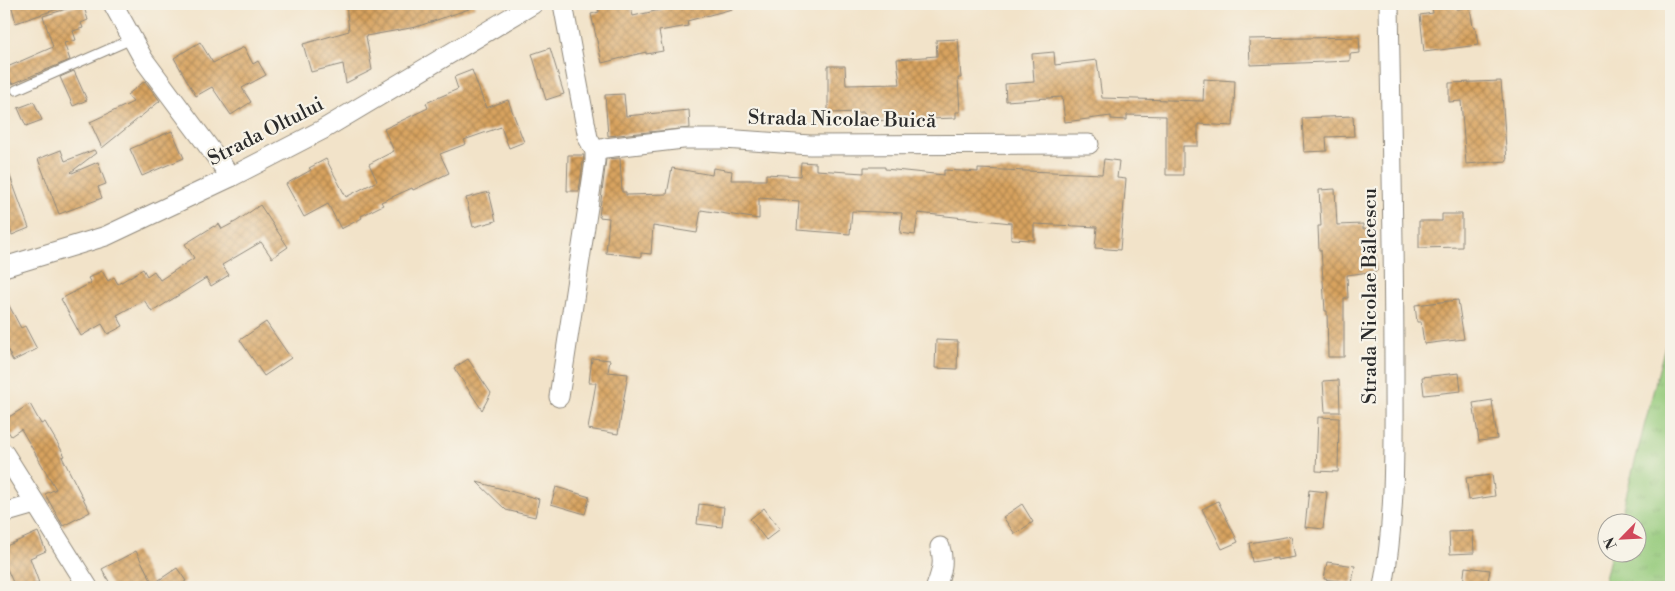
<svg xmlns="http://www.w3.org/2000/svg" width="1675" height="591" font-family="'Libre Bodoni',serif">
<style>
.grass{fill:url(#grass-tufts);stroke:#607b54}
.building{fill:url(#building-cross-hatch)}
.lines{fill:none;stroke-linecap:round;stroke-linejoin:round}
.service-casing{stroke:#8e877a;stroke-width:11}
.minor-casing{stroke:#8e877a;stroke-width:21}
.service{stroke:#fff;stroke-width:9}
.minor{stroke:#fff;stroke-width:19}
.labels{text-anchor:middle;dominant-baseline:central;stroke-width:4.5;stroke-linejoin:round;paint-order:stroke}
.street-label{font-size:20px;fill:#2b2b2b;stroke:#f7f3e8}
</style>
<defs>
<pattern id="grass-tufts" width="24" height="20" patternUnits="userSpaceOnUse" patternTransform="scale(1.25)"><rect width="24" height="20" fill="#96cb7d"/><path d="M3 7l-1-3M5 7V3M7 7l1-3M15 17l-1-3M17 17v-4M19 17l1-3" fill="none" stroke="#81ae6c"/></pattern>
<pattern id="building-cross-hatch" width="8" height="8" patternUnits="userSpaceOnUse" patternTransform="scale(1.25)"><rect width="8" height="8" fill="#d8a35f"/><path d="M0 0l8 8M0 8l8-8" fill="none" stroke="#af854f"/></pattern>
</defs>
<rect width="100%" height="100%" fill="#f7f3e8"/>
<filter id="ink" filterUnits="userSpaceOnUse"><feTurbulence type="fractalNoise" baseFrequency=".02" numOctaves="2"/><feDisplacementMap in="SourceGraphic" scale="10" xChannelSelector="R" yChannelSelector="G"/><feConvolveMatrix kernelMatrix="1 2 1 2 8 2 1 2 1" color-interpolation-filters="sRGB"/></filter>
<filter id="wash" filterUnits="userSpaceOnUse"><feTurbulence type="fractalNoise" baseFrequency=".0096" numOctaves="4" result="noise"/><feDisplacementMap in="SourceGraphic" scale="20" xChannelSelector="R" yChannelSelector="G"/><feGaussianBlur stdDeviation="1.12" result="paint"/><feColorMatrix in="noise" values="0 0 0 0 0 0 0 0 0 0 0 0 0 0 0 0 0 1.4 0 .05"/><feComposite in="paint" operator="in"/></filter>
<g filter="url(#wash)">
<rect width="100%" height="100%" fill="#f2e3c9"/>
<!-- grass -->
<polygon class="grass" points="1671,323 1671,587 1603,587 1611,554 1638,554 1638,524 1619,523"/>
<g id="blocks">
<!-- building -->
<g class="building">
<polygon points="11,4 63,4 63,7 16,23"/>
<polygon points="83,4 88,20 81,23 83,28 73,31 76,40 64,43 70,60 12,84 5,68 53,47 43,16"/>
<polygon points="346,4 474,4 475,7 416,27 366,36 372,70 346,83 343,64 311,72 303,44 349,31"/>
<polygon points="607,4 630,4 633,16 664,9 663,4 731,4 732,9 687,21 688,26 659,31 663,51 646,54 646,52 602,63 591,14 599,12 598,6"/>
<polygon points="1456,4 1456,9 1470,7 1473,27 1475,26 1478,45 1424,52 1420,15 1433,13 1432,7"/>
<polygon points="1359,37 1360,53 1350,54 1350,61 1250,65 1249,39"/>
<polygon points="958,39 961,78 958,78 960,112 956,112 956,118 929,119 930,122 904,124 903,120 864,121 864,112 828,113 828,66 845,66 846,85 900,84 897,59 937,56 936,40"/>
<polygon points="200,42 213,63 244,47 253,64 258,61 266,75 242,88 251,102 231,115 212,87 196,96 174,58"/>
<polygon points="550,48 564,94 546,100 532,54"/>
<polygon points="1054,52 1055,65 1097,60 1102,98 1203,101 1204,79 1235,81 1233,126 1198,124 1198,146 1183,146 1183,175 1166,175 1166,116 1127,115 1127,120 1111,119 1111,116 1065,122 1062,97 1006,101 1005,84 1034,82 1032,54"/>
<polygon points="472,70 486,108 508,100 524,142 509,148 501,127 464,140 466,144 440,154 449,173 413,190 412,188 381,202 383,205 361,216 362,218 341,229 328,204 304,217 286,184 311,170 309,168 326,159 346,197 377,181 369,164 394,151 384,129 428,108 426,103 458,89 454,77"/>
<polygon points="74,71 87,100 73,106 60,77"/>
<polygon points="145,81 160,101 102,148 90,122 133,102 127,95"/>
<polygon points="1501,81 1507,161 1466,164 1461,101 1449,102 1449,83"/>
<polygon points="624,94 626,116 689,110 690,128 608,136 605,95"/>
<polygon points="34,102 42,120 26,126 18,108"/>
<polygon points="1353,116 1354,136 1326,137 1327,151 1304,152 1302,118"/>
<polygon points="172,131 184,158 142,176 130,149"/>
<polygon points="61,150 65,161 94,150 96,153 71,172 72,173 98,162 106,184 98,187 102,198 59,214 38,159"/>
<polygon points="568,155 584,155 579,191 567,191"/>
<polygon points="620,158 622,192 626,192 626,195 667,194 672,168 712,175 713,168 732,171 731,180 766,180 766,174 800,176 801,162 816,163 816,170 864,173 864,167 885,167 885,169 944,175 944,170 978,172 978,169 1102,174 1104,159 1119,161 1117,178 1126,179 1120,250 1095,248 1097,227 1034,224 1034,240 1011,239 1011,223 918,213 915,235 900,233 902,213 852,211 850,234 797,230 799,201 759,198 759,219 701,210 697,233 653,226 651,254 641,253 641,257 606,253 609,218 599,217 606,159"/>
<polygon points="4,165 6,165 29,228 12,235 4,212"/>
<polygon points="1335,189 1337,225 1363,224 1363,229 1374,228 1377,271 1347,275 1348,298 1344,298 1344,357 1328,357 1327,311 1325,311 1321,250 1319,250 1318,226 1321,226 1319,190"/>
<polygon points="489,192 496,221 473,227 466,198"/>
<polygon points="260,205 288,247 272,258 261,242 222,265 229,275 211,286 206,278 152,312 144,300 117,315 123,326 108,334 102,324 81,336 61,299 91,283 88,278 102,271 108,281 114,277 118,284 143,269 147,276 154,271 160,280 194,258 185,244 214,226 214,227 219,224 222,229 237,221"/>
<polygon points="1442,214 1462,214 1462,247 1419,248 1419,221 1442,221"/>
<polygon points="4,296 21,328 25,326 37,349 13,361 4,342"/>
<polygon points="1458,300 1464,339 1424,344 1421,322 1417,322 1415,305"/>
<polygon points="266,322 291,358 264,376 240,340"/>
<polygon points="936,340 958,341 957,369 935,368"/>
<polygon points="592,358 610,360 608,372 628,374 618,434 588,429 596,383 589,383"/>
<polygon points="468,359 491,393 482,410 454,368"/>
<polygon points="1459,373 1461,391 1424,395 1422,377"/>
<polygon points="1339,380 1340,412 1325,412 1323,381"/>
<polygon points="1492,400 1497,439 1479,441 1473,403"/>
<polygon points="30,404 41,424 45,422 65,456 62,457 90,512 63,526 45,494 56,489 21,429 11,436 4,424 4,420"/>
<polygon points="1318,417 1339,418 1338,472 1316,471"/>
<polygon points="1492,475 1495,496 1469,500 1466,478"/>
<polygon points="477,482 539,499 535,517 506,510"/>
<polygon points="556,487 590,497 585,514 551,504"/>
<polygon points="1309,490 1327,492 1323,529 1305,527"/>
<polygon points="1218,501 1238,542 1222,549 1202,509"/>
<polygon points="699,504 724,507 722,527 697,524"/>
<polygon points="1022,504 1033,522 1015,534 1003,517"/>
<polygon points="764,508 780,529 766,540 750,519"/>
<polygon points="1473,531 1474,553 1450,554 1449,532"/>
<polygon points="38,532 46,551 30,558 39,583 26,587 15,587 4,562 4,547"/>
<polygon points="1291,536 1295,557 1277,560 1277,558 1252,562 1249,543"/>
<polygon points="136,551 153,584 177,568 186,581 177,587 112,587 102,569"/>
<polygon points="1327,562 1355,566 1352,583 1324,579"/>
<polygon points="1465,567 1490,570 1487,587 1463,584"/>
</g>
</g>
</g>
<g filter="url(#ink)">
<use href="#blocks" fill-opacity="0" stroke="#8e877a" stroke-width="1"/>
<g class="lines">
<defs>
<polyline id="service" points="16,90 132,39"/>
<g id="minor">
<polyline points="113,4 144,60 231,177"/>
<polyline points="595,151 605,148 683,139 724,139 810,145 1089,144"/>
<polyline points="4,267 106,236 231,177 322,130 533,4"/>
<polyline points="559,397 595,161 595,151 588,138 563,4"/>
<polyline points="4,453 88,587"/>
<polyline points="4,513 35,504"/>
<path d="M936,587c5,-14 9,-25 4,-40"/>
<path d="M1383,587c13,-70 11,-144 11,-215 0,-123 -3,-246 -5,-368"/>
</g>
</defs>
<!-- service casing -->
<use href="#service" class="service-casing"/>
<!-- minor casing -->
<use href="#minor" class="minor-casing"/>
<!-- service -->
<use href="#service" class="service"/>
<!-- minor -->
<use href="#minor" class="minor"/>
</g>
</g>
<g class="labels">
<!-- street labels -->
<g class="street-label">
<text transform="translate(842 120) rotate(1)">Strada Nicolae Buică</text>
<text transform="translate(266 132) rotate(-27)">Strada Oltului</text>
<text transform="translate(1370 296) rotate(-90)">Strada Nicolae Bălcescu</text>
</g>
</g>
<!-- margin -->
<rect width="1675" height="591" fill="none" stroke="#f7f3e8" stroke-width="20"/>
<!-- north arrow -->
<g transform="translate(1622 538) rotate(246)"><circle r="24" fill="#f7f3e8" stroke="#a5a39c"/>
<path d="M0-4L9 19L0 12L-9 19Z" fill="#d1495b"/>
<text y="-8" font-size="14" font-weight="bold" text-anchor="middle" fill="#2b2b2b">N</text>
</g>
</svg>
